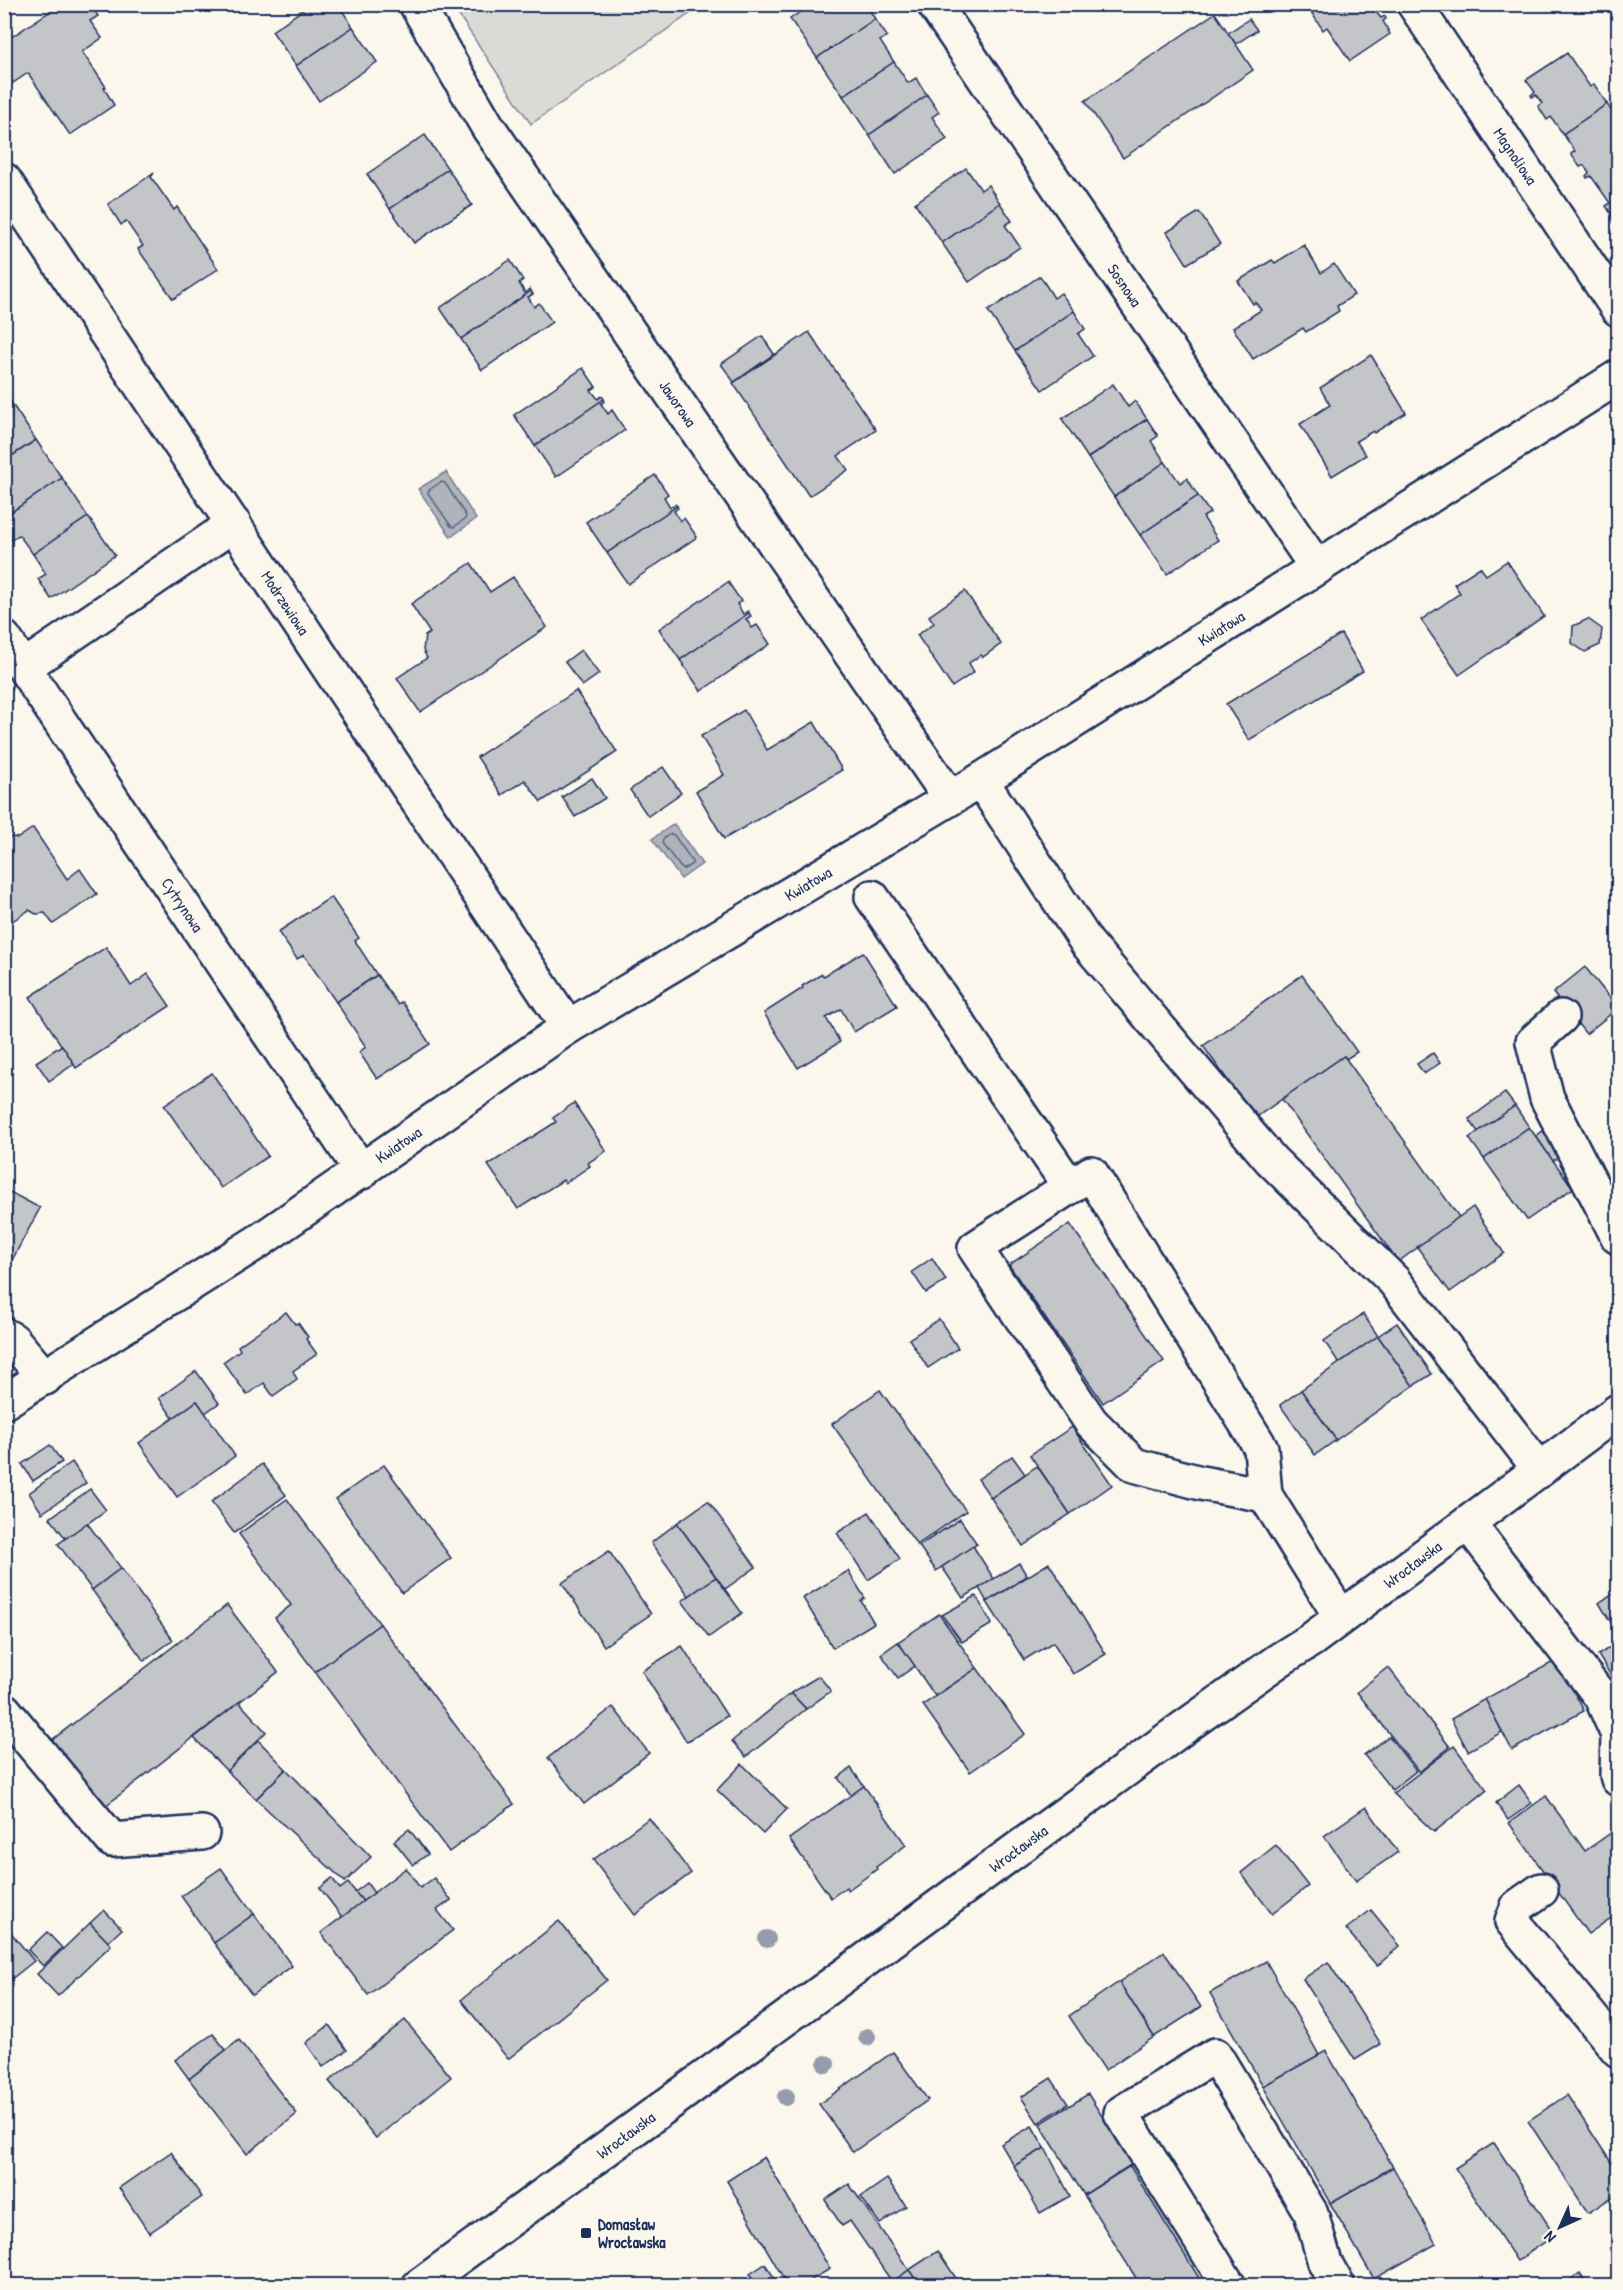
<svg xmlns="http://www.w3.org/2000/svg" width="1623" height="2290" font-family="'Patrick Hand',sans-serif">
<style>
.green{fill:#dadad7;stroke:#7a849a;stroke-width:1.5}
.water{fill:#afb3bb;stroke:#747e96;stroke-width:1.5}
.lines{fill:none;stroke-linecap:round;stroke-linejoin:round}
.shore{stroke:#566483;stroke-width:1.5}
.building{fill:#c3c5c9;stroke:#1b2f5e;stroke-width:1.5}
.minor-casing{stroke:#1b2f5e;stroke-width:38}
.major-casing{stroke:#1b2f5e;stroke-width:38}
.minor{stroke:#fbf7ec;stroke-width:33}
.major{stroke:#fbf7ec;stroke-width:33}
.tree{fill:#959cab}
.poi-dot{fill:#1b2f5e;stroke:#fbf7ec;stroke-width:2}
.labels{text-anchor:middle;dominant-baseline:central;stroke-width:6;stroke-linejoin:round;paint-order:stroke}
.street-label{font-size:16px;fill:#1b2f5e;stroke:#fbf7ec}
.poi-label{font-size:16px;font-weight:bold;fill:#1b2f5e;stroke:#fbf7ec;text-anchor:start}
</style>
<rect width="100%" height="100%" fill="#fbf7ec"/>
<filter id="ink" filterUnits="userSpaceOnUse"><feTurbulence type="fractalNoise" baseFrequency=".0167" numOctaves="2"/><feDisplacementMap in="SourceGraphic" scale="12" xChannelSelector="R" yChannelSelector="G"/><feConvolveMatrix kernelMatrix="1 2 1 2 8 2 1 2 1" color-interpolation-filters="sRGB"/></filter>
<g filter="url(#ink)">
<!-- green -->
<polygon class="green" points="691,4 695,10 531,124 452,5"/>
<!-- water -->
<g class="water">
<polygon points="446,472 476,519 451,537 418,489"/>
<polygon points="674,824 702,864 681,879 652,839"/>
</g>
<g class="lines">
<!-- shore -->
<g class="shore">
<polygon points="441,482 445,483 466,516 465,519 454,527 451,526 428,493 429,490"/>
<polygon points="670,834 674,835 692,861 692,864 684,869 681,868 662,843 663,839"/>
</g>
</g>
<!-- building -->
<g class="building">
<polygon points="61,4 90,4 98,16 90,21 102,38 82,52 106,87 104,88 114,105 70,135 28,73 13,83 4,71 4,42"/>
<polygon points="311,4 338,4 353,27 296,66 272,31"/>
<polygon points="812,4 855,4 856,6 866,4 875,19 817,58 790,19"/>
<polygon points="1312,4 1377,4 1379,8 1375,11 1381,18 1385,16 1386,19 1383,21 1390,34 1350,61 1327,27 1323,30 1309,9 1313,6"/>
<polygon points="1215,13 1253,70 1123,158 1085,101"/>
<polygon points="875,19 887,36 880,41 894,62 843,96 817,58"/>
<polygon points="1249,19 1257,30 1236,44 1228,33"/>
<polygon points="353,27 377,62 319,101 296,66"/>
<polygon points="1567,53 1590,87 1594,84 1607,104 1563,134 1551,117 1547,120 1538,106 1542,103 1536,95 1532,97 1531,95 1535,92 1526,80"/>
<polygon points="894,62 908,83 916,78 927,95 869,135 843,96"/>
<polygon points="927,95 939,112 932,117 947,139 895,174 869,135"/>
<polygon points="1607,104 1618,121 1617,126 1618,217 1615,220 1606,206 1610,203 1591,176 1587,178 1586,176 1589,173 1584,165 1580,167 1571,154 1575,151 1563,134"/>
<polygon points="425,135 448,169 390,209 367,174"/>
<polygon points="966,168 981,190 988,185 1000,203 942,243 915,203"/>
<polygon points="448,169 472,205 414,243 390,209"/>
<polygon points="154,173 151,177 174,210 177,207 218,269 173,299 138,249 143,246 126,221 121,225 108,204"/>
<polygon points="1000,203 1012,221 1005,225 1020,247 969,282 942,243"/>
<polygon points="1199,212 1220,244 1187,264 1167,232"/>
<polygon points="1304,245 1321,273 1334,264 1354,295 1337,306 1339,311 1306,332 1303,328 1253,359 1233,328 1261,310 1255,302 1253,304 1238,281 1272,260 1275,263"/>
<polygon points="510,260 523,280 519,283 525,293 530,289 531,291 461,339 440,308"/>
<polygon points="1040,276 1054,298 1061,293 1074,311 1015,351 988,311"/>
<polygon points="531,291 533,294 528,297 534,307 539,303 552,322 482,370 461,339"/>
<polygon points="1074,311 1085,329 1078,334 1093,356 1042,390 1015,351"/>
<polygon points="809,332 876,430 838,456 848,470 809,496 733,383"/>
<polygon points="762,336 774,354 734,382 721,364"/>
<polygon points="1371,355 1406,413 1374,433 1373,431 1356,441 1366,455 1332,476 1300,424 1330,405 1320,388"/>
<polygon points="583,368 596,387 591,390 598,399 602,396 604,399 535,446 514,415"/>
<polygon points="1113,384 1128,407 1135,401 1147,419 1088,458 1062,419"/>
<polygon points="604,399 605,401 601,404 608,414 612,410 625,430 556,477 535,446"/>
<polygon points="10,401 36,440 4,461 4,405"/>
<polygon points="1147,419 1158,436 1151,441 1165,462 1114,497 1088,458"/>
<polygon points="36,440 62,478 4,517 4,461"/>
<polygon points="1165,462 1180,483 1187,478 1198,496 1140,535 1114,497"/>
<polygon points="655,475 668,494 664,497 670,507 675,504 677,506 607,553 586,522"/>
<polygon points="62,478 88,517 33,554 19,535 11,540 4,531 4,517"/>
<polygon points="1198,496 1210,513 1203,517 1218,540 1167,574 1140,535"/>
<polygon points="677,506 678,508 674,511 680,521 684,518 697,537 628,584 607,553"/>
<polygon points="88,517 115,555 51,599 38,579 46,574 33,554"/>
<polygon points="1507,561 1544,616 1459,675 1421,620 1460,593 1454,584 1480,567 1486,575"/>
<polygon points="471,563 490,592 513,577 547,627 420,712 397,678 427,658 423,650 425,636 430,633 411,604"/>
<polygon points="728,582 741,601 737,604 743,614 748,611 749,613 680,660 659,629"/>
<polygon points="965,591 1001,644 983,657 981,655 969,663 974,672 952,687 917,635 934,623 929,616"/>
<polygon points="749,613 751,616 746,619 752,628 757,625 770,644 701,691 680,660"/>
<polygon points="1588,619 1602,629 1600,645 1585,652 1572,643 1573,626"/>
<polygon points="1341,634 1363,671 1249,740 1226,704"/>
<polygon points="581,650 599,674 582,686 565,662"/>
<polygon points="576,691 617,752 541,802 525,780 502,795 477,757"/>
<polygon points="744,710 767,750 814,722 842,770 724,839 696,791 724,775 701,736"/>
<polygon points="663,767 681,793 648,816 630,790"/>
<polygon points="592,778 605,798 575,817 562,797"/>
<polygon points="33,828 67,879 80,869 97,894 53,924 45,913 36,914 29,910 11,922 4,912 4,872 8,869 4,864 4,841 11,837 18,838"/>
<polygon points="331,897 359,938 355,941 377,975 336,1002 304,955 297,959 278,932"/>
<polygon points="106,947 131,986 148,974 170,1006 76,1068 30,997"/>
<polygon points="863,952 897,1006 854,1032 841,1009 826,1018 840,1042 798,1068 764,1013 803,988 802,986 822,974 824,976"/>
<polygon points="1585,967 1618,1008 1586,1034 1553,993"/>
<polygon points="377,975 398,1005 402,1002 430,1044 377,1079 359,1052 366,1047 336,1002"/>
<polygon points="1302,975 1357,1052 1346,1059 1344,1056 1255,1118 1203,1046"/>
<polygon points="62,1045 74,1064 49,1081 36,1062"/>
<polygon points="1433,1053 1440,1063 1424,1074 1417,1064"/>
<polygon points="1344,1056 1459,1217 1398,1262 1282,1099"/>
<polygon points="212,1073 268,1156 221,1188 164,1105"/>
<polygon points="1505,1093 1515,1106 1478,1132 1469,1119"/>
<polygon points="574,1103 606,1151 588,1163 590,1166 565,1183 563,1180 518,1209 488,1165 556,1122 553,1118"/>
<polygon points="1515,1106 1529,1127 1484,1159 1469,1138"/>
<polygon points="1529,1127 1573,1188 1527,1220 1484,1159"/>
<polygon points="1547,1128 1564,1153 1553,1161 1536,1136"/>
<polygon points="1618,1177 1618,1211 1602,1189"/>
<polygon points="4,1189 40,1208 12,1260 4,1256"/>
<polygon points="1473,1207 1504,1253 1450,1292 1417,1247"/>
<polygon points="1070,1224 1164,1361 1103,1403 1009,1265"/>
<polygon points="932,1258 946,1280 926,1293 912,1272"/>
<polygon points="286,1312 295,1324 298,1323 308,1337 306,1339 317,1354 293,1371 297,1379 273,1396 264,1383 247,1395 223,1362 240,1350 238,1346"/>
<polygon points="1363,1314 1378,1336 1339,1363 1324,1341"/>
<polygon points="939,1319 958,1348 928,1368 909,1339"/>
<polygon points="1397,1323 1432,1374 1413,1386 1378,1336"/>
<polygon points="1378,1336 1413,1386 1336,1440 1301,1390"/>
<polygon points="196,1371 219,1403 205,1413 197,1401 173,1418 159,1398"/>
<polygon points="880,1390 966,1511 917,1545 832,1424"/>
<polygon points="1301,1390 1336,1440 1315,1455 1280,1405"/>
<polygon points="197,1401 235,1456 177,1497 139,1443"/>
<polygon points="1072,1427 1112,1485 1070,1514 1030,1455"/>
<polygon points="50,1445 62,1462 33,1481 22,1464"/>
<polygon points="1012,1456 1025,1474 991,1498 978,1479"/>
<polygon points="72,1462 86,1483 42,1513 29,1493"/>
<polygon points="262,1464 286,1495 234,1533 211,1502"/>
<polygon points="384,1465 451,1558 402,1593 336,1499"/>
<polygon points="1037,1466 1070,1514 1023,1546 991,1498"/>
<polygon points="90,1489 106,1510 66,1539 50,1518"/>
<polygon points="287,1499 380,1624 315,1672 275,1618 291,1605 239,1534"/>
<polygon points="708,1501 756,1567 725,1589 677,1523"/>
<polygon points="869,1512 900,1559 868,1580 837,1533"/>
<polygon points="960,1519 977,1544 936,1571 919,1546"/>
<polygon points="87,1523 121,1568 92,1590 58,1544"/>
<polygon points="677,1523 716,1577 689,1596 651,1543"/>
<polygon points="973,1546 994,1579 963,1598 942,1567"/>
<polygon points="609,1551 651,1614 604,1646 562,1583"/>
<polygon points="1019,1563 1027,1576 987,1602 979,1588"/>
<polygon points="1049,1563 1106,1654 1073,1674 1053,1642 1024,1660 987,1602"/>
<polygon points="121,1568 173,1640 144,1661 92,1590"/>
<polygon points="848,1571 865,1598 861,1601 874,1623 833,1648 803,1598"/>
<polygon points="716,1577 742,1613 709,1637 682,1601"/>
<polygon points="1618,1590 1618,1634 1599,1603"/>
<polygon points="976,1596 992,1624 962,1642 942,1615"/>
<polygon points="227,1605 278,1672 104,1807 52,1740"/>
<polygon points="939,1614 977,1668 935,1696 898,1642"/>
<polygon points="380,1624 514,1804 449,1852 315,1672"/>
<polygon points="898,1642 915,1666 898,1678 881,1654"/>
<polygon points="1618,1642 1618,1687 1598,1655"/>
<polygon points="682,1646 727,1716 687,1742 642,1671"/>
<polygon points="1557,1660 1584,1711 1512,1750 1485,1699"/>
<polygon points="1388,1667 1450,1747 1419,1772 1357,1692"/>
<polygon points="977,1668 1025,1734 970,1772 923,1705"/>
<polygon points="819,1676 831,1691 806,1709 791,1693"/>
<polygon points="791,1693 806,1709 746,1757 732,1741"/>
<polygon points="1485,1699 1502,1732 1468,1751 1451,1719"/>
<polygon points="239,1702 266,1732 227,1771 194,1738"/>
<polygon points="613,1707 649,1753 584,1804 548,1758"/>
<polygon points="1389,1736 1416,1771 1392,1790 1364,1755"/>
<polygon points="258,1740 286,1769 256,1799 227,1771"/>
<polygon points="1454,1746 1487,1790 1434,1832 1393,1793"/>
<polygon points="742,1764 787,1809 763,1834 717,1790"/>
<polygon points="851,1768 864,1786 851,1795 838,1778"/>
<polygon points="286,1769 371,1857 345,1882 256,1799"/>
<polygon points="1519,1785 1532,1803 1508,1820 1496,1803"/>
<polygon points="864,1786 906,1845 876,1867 877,1869 848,1890 846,1887 831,1898 789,1839"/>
<polygon points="1546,1796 1585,1851 1618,1828 1618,1913 1588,1934 1509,1823"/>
<polygon points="1366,1807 1398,1852 1356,1881 1324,1836"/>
<polygon points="649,1818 691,1873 635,1915 593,1860"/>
<polygon points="409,1829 428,1854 413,1865 394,1841"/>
<polygon points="1276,1845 1308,1886 1272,1914 1241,1873"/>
<polygon points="221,1868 254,1914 214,1943 181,1896"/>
<polygon points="406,1868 420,1888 434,1878 451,1900 437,1910 453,1930 368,1995 321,1933"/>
<polygon points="332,1878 340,1889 348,1883 363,1901 342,1917 320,1888"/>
<polygon points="367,1883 374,1893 363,1901 355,1892"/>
<polygon points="104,1910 122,1929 108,1942 90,1923"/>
<polygon points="1371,1910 1400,1946 1377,1966 1346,1929"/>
<polygon points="254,1914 292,1966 252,1995 214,1943"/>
<polygon points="559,1921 607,1980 508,2059 461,2000"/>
<polygon points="90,1923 111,1945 58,1996 37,1974"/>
<polygon points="4,1924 34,1961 4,1985"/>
<polygon points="47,1932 62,1948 43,1966 28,1950"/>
<polygon points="1164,1952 1201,2007 1154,2037 1119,1982"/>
<polygon points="1266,1961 1319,2055 1263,2086 1210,1993"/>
<polygon points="1328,1962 1381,2044 1355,2060 1303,1979"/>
<polygon points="1119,1982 1154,2037 1105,2070 1069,2016"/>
<polygon points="405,2020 451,2077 376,2138 329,2081"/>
<polygon points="329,2025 347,2050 323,2067 306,2043"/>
<polygon points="213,2034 226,2050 189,2079 175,2060"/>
<polygon points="239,2040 297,2114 247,2154 189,2079"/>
<polygon points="1326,2051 1393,2167 1330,2203 1263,2086"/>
<polygon points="893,2052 928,2100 853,2152 819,2104"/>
<polygon points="1051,2078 1068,2104 1038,2123 1021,2097"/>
<polygon points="1088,2094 1132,2164 1084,2195 1040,2124"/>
<polygon points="1567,2095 1618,2173 1618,2193 1588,2213 1528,2121"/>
<polygon points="1032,2126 1045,2148 1014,2166 1001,2144"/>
<polygon points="1494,2143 1555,2235 1517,2261 1455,2168"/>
<polygon points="1045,2148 1070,2196 1040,2213 1014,2166"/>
<polygon points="171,2152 202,2197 149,2233 119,2188"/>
<polygon points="764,2157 830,2269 801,2286 788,2286 727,2181"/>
<polygon points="1130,2166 1204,2286 1141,2286 1084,2195"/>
<polygon points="1393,2167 1436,2244 1374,2279 1330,2203"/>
<polygon points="887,2179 906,2206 880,2224 861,2197"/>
<polygon points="849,2184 909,2270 892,2282 850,2221 842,2226 825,2200"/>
<polygon points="938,2251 961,2286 920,2286 909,2270"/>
<polygon points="765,2264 780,2286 757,2286 750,2274"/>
<polygon points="909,2270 920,2286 887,2286 892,2282"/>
<polygon points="1580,2273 1589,2286 1561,2286"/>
</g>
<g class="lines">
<defs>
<g id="minor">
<path id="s1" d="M416,4l72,123 462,671"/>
<path id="s2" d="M934,4l383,564"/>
<path id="s3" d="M1414,4l204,305"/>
<path id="s4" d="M4,180l564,847"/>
<path id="s5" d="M4,638l358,534"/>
<polyline points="24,667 234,524"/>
<polyline points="981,780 1087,943 1271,1160 1394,1281 1540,1470"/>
<polyline points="872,897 1070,1187"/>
<polyline points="1561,1017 1533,1042 1547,1098 1618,1237"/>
<polyline points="4,1335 13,1340 45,1378"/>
<path id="s6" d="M4,1402l255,-161 309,-214 413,-247 637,-403"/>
<polyline points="1265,1495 1201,1483 1134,1465 1091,1422 975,1248 1091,1173 1261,1448 1265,1495 1341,1617"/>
<polyline points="1468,1523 1601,1697 1618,1735 1617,1775 1618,1779"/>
<polyline points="4,1710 112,1840 202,1833"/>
<polyline points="1541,1890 1518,1906 1512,1921 1618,2050"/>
<polyline points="1229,2286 1121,2113 1215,2055 1311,2213 1325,2263 1338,2286"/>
</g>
<g id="major">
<path id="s7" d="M419,2286l764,-558 96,-68 32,-20 307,-229"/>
</g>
</defs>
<!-- minor casing -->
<use href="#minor" class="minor-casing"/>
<!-- major casing -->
<use href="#major" class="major-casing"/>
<!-- minor -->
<use href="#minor" class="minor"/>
<!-- major -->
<use href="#major" class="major"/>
</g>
<!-- trees -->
<g class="tree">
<circle cx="767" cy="1939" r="9"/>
<circle cx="867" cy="2037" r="9"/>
<circle cx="826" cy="2064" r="9"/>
<circle cx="786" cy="2097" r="9"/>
</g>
</g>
<!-- markers -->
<rect class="poi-dot" x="580" y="2227" width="12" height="12" rx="3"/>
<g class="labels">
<!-- street labels -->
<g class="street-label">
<text stroke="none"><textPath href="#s3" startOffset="183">Magnoliowa</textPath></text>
<text stroke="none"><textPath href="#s2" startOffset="340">Sosnowa</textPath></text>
<text stroke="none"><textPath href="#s1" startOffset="478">Jaworowa</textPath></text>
<text stroke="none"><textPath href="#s4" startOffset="508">Modrzewiowa</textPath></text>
<text stroke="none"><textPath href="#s6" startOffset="1443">Kwiatowa</textPath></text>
<text stroke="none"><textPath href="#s6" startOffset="957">Kwiatowa</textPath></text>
<text stroke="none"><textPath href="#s5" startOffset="321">Cytrynowa</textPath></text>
<text stroke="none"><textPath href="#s6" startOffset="471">Kwiatowa</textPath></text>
<text stroke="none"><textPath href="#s7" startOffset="1228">Wrocławska</textPath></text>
<text stroke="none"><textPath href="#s7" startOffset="742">Wrocławska</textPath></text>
<text stroke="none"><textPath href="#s7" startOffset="256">Wrocławska</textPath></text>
</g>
<!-- poi labels -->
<g class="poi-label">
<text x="598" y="2224">Domasław<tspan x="598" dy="18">Wrocławska</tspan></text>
</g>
</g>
<!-- margin -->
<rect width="1623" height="2290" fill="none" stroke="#fbf7ec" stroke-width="24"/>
<rect x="12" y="12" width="1599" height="2266" fill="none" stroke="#1b2f5e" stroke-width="2" filter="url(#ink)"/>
<!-- north arrow -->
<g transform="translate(1560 2227) rotate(225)" stroke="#fbf7ec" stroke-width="4.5" paint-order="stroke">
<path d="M0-4.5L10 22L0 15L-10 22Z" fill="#1b2f5e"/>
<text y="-9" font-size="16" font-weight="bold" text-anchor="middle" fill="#1b2f5e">N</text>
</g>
</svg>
